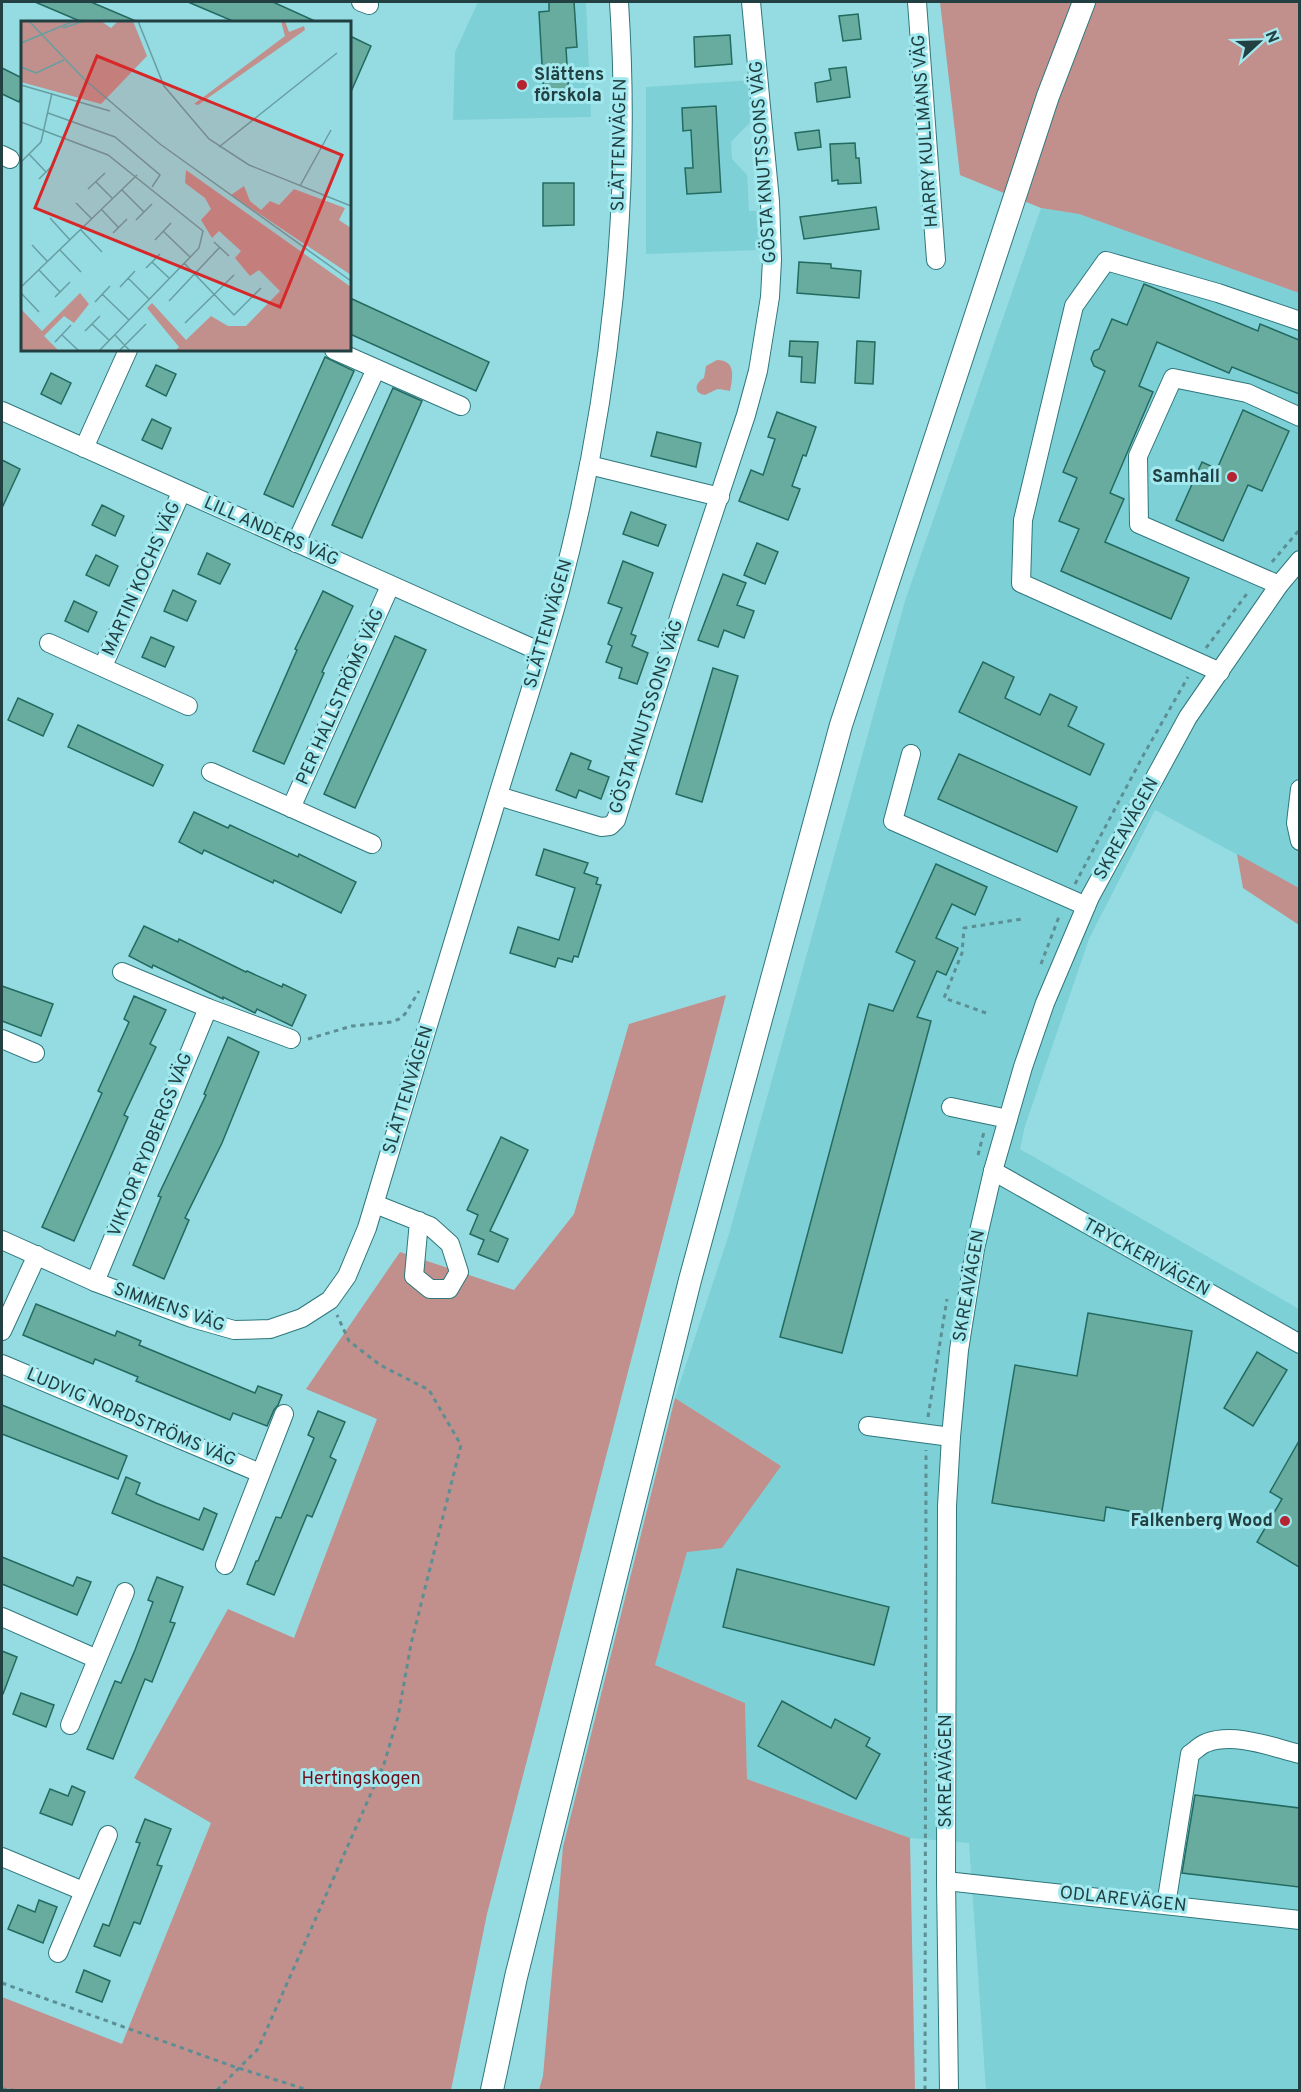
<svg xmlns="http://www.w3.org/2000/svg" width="1301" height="2092" font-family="Overpass,sans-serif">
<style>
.built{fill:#7ed0d7}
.green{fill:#c18f8c}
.building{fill:#68aca0;stroke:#236a60;stroke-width:1.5}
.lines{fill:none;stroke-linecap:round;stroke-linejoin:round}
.minor-casing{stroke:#2e777c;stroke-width:20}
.major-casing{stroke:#2e777c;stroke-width:24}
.path{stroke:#5c8f93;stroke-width:3;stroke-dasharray:4.5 4.5;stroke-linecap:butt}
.minor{stroke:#fff;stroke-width:18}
.major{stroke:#fff;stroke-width:22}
.poi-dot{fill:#b52431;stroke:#a2e9ef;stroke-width:2}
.labels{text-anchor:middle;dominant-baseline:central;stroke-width:6;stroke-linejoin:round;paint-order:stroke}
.poi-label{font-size:18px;font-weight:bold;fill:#224042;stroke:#a2e9ef;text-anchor:end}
.street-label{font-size:18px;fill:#224042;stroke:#a2e9ef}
.park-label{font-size:18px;fill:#700f1a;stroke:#a2e9ef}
.inset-road{fill:none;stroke:#679ea2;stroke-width:1.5}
.view{fill:#d62828;fill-opacity:0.15;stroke:#d62828;stroke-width:3}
.inset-edge{fill:none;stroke:#224042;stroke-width:3}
</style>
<rect width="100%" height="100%" fill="#95dce2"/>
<!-- built -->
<g class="built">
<polygon points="478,2 586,2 591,117 453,120 455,52"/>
<polygon points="753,80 756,116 731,142 732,159 747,175 749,211 760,211 760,250 646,254 646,87"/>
<polygon points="1041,208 1079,214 1299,293 1299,888 1155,810 1089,939 1025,1126 1020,1149 1299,1309 1299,2090 986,2090 969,1843 910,1838 747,1779 745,1703 655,1665 687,1552 781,1466 675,1398 729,1234 905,601"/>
</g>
<!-- green -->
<g class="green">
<polygon points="940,2 1299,2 1299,293 1079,214 1041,208 960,175"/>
<path d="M717,360c19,0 16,17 13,31 -16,-3 -11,-2 -25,4 -12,-2 -10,-12 -1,-17l2,-12z"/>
<polygon points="1237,854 1299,888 1299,925 1243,888"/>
<polygon points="726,995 487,1914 451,2090 2,2090 2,1997 122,2044 211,1823 134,1778 228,1609 294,1638 377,1419 306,1389 400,1252 514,1290 574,1214 629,1024"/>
<polygon points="675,1398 781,1466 722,1548 687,1552 655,1665 745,1703 747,1779 910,1838 915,2090 539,2090 543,2076 563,1847"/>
</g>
<!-- building -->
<g class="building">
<polygon points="35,2 91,2 138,22 82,22"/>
<polygon points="188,2 273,2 317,22 235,22"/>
<polygon points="549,2 574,2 577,47 566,48 569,98 544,99 539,12 549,11"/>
<polygon points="858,14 861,39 843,41 839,16"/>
<polygon points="730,35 732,64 695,67 694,37"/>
<polygon points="350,36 371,46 350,94"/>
<polygon points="846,67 850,97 817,102 815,83 831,80 829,69"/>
<polygon points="2,68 22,78 22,95 19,102 2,94"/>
<polygon points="716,106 721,192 687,194 685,168 693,168 691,130 683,131 682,108"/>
<polygon points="819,130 821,147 798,150 795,133"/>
<polygon points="855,143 856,158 859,158 861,183 838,184 838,180 832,181 830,144"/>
<polygon points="543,183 574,183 574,225 543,226"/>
<polygon points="876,207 879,229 804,239 800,217"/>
<polygon points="799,262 831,264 831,268 861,271 859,298 797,293"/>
<polygon points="1144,284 1258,331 1260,324 1299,340 1299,394 1232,367 1229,373 1157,342 1139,386 1153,392 1110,493 1124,499 1105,542 1189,578 1171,619 1061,571 1079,529 1059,521 1077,478 1063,472 1105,371 1094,366 1091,359 1094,351 1099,349 1112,319 1127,325"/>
<polygon points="350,298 489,362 476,391 350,334"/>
<polygon points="790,341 818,342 815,383 801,382 802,357 789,356"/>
<polygon points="857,341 875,342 873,384 855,383"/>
<polygon points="325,357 354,371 293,507 264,494"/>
<polygon points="156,365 176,374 166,396 146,386"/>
<polygon points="51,373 71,383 61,404 41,394"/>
<polygon points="393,388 422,401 362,538 332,525"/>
<polygon points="1243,410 1289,431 1262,491 1248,485 1223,541 1176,520 1202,462 1217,469"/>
<polygon points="777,412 816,427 806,456 803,455 792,486 800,489 788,520 739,501 751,470 763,475 775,439 768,437"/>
<polygon points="152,419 171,428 162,449 142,440"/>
<polygon points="657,432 701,443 696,467 651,456"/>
<polygon points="2,460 20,469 2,508"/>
<polygon points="102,505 124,516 115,536 92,525"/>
<polygon points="631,512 666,525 658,546 623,534"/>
<polygon points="757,543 778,552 765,584 744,575"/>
<polygon points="207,553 230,564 220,584 198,574"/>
<polygon points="96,555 118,566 109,586 86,575"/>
<polygon points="623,561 653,573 631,634 636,636 632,646 648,653 637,684 619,678 622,668 606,662 612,646 608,644 622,608 608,603"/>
<polygon points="723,574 746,583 737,605 754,611 744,638 724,630 718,647 698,640"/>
<polygon points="173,590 196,601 187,621 164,611"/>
<polygon points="323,591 353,606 322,672 324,673 284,764 253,751 297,650 295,649"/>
<polygon points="74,601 97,612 88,632 65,621"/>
<polygon points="395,636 426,650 355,808 324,794"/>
<polygon points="151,637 174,647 165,667 142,657"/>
<polygon points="983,662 1014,677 1005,698 1040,715 1050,694 1077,707 1068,726 1104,744 1090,775 959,712"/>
<polygon points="713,668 738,676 702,802 676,794"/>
<polygon points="18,698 53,714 43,736 8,720"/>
<polygon points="78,725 163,765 153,786 68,747"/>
<polygon points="571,753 591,761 588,769 609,777 601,799 579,790 576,798 556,790"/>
<polygon points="959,754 1077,807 1057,852 938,799"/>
<polygon points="194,812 228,828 230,825 298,857 299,854 356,882 341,913 274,880 273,883 204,850 202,854 179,842"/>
<polygon points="544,849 588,863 584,873 598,878 596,884 601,885 578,957 574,956 572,962 558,958 555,967 510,953 518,927 559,940 575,888 536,875"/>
<polygon points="936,864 987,887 975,915 952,904 936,938 958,948 946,975 937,971 917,1017 931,1021 842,1353 780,1337 869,1004 893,1011 915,961 896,952"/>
<polygon points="144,926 178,942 179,939 246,972 247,971 282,987 283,984 306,995 292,1026 257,1009 255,1013 223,997 223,999 153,965 152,968 129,956"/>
<polygon points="2,986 53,1004 41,1036 2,1021"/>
<polygon points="134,996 166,1010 150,1044 156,1047 124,1115 128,1117 74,1241 42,1227 102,1093 98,1091 129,1022 124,1019"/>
<polygon points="228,1037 259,1052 222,1143 185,1218 189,1220 164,1279 133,1265 161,1197 158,1196 206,1095 204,1094"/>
<polygon points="501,1137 528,1150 490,1231 508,1239 498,1262 478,1254 484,1240 470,1234 478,1215 467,1210"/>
<polygon points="36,1304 115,1336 117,1331 141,1341 139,1345 255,1393 258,1386 282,1395 278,1405 274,1410 267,1426 233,1413 230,1420 136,1381 138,1377 95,1359 93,1364 69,1354 23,1335"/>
<polygon points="1088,1313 1192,1331 1161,1517 1106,1507 1104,1521 992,1503 1015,1365 1077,1376"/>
<polygon points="1257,1352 1287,1370 1253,1426 1224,1408"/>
<polygon points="2,1405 127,1456 118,1479 2,1434"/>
<polygon points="318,1411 345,1422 330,1457 336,1460 312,1517 307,1515 274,1595 247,1584 256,1561 258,1561 276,1517 281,1518 314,1438 308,1435"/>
<polygon points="1299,1441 1299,1567 1257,1542 1282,1499 1270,1492"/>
<polygon points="126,1477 140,1483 136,1494 156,1503 199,1520 204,1508 217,1514 203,1550 112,1513"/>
<polygon points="2,1557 73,1586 77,1577 91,1582 77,1615 2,1584"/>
<polygon points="737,1569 889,1607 874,1665 723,1627"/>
<polygon points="157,1577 183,1587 170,1622 175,1623 152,1682 145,1679 113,1759 87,1749 115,1681 121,1683 135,1650 153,1602 148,1600"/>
<polygon points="2,1651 17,1657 3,1694 2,1694"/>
<polygon points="21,1693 54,1705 46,1727 13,1714"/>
<polygon points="782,1701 831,1728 835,1719 870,1738 866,1746 880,1754 856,1799 758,1746"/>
<polygon points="72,1786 85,1792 72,1825 40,1813 50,1789 68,1796"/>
<polygon points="1195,1795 1299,1808 1299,1887 1182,1873"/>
<polygon points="145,1819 171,1829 157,1865 162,1866 140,1924 134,1922 120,1956 94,1946 103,1924 109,1926 140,1843 136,1842"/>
<polygon points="39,1900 57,1907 43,1943 8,1929 18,1905 35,1912"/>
<polygon points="84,1970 110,1981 102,2002 76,1992"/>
</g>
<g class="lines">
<defs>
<g id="minor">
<polyline points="361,2 369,5"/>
<polyline points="917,2 936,260"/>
<polyline points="2,155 10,159"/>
<polyline points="334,350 461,406"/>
<polyline points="2,411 541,652"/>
<polyline points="84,448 128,350"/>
<polyline points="589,465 720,497"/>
<polyline points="296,543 376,369"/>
<polyline points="1279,585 1139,524 1138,456 1173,378 1247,393 1300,417"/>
<polyline points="49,643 188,706"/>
<polyline points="103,666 181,493"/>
<polyline points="1220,672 1021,583 1023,520 1074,306 1106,261 1218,293 1300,321"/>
<polyline points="911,754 893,821 1086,906"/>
<polyline points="211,772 372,844"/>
<polyline points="1300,789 1296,823 1300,841"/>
<polyline points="498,796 601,827 610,826 616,820 682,608 746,415 758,371 770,297 772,260 770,201 751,2"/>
<polyline points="291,808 390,586"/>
<polyline points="122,972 208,1008 291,1039"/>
<polyline points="2,1039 35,1053"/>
<polyline points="951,1107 1008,1119"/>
<polyline points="993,1171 1300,1344"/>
<polyline points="375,1204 430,1226 450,1244 459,1272 449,1289 430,1289 414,1276 419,1221"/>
<path d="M2,1240l93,42 97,36 42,12 36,-1 32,-11 28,-18 17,-24 20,-48c41,-138 83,-275 125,-413 22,-74 47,-148 68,-224 51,-191 72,-392 59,-589"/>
<polyline points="95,1282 208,1008"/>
<polyline points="2,1331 37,1255"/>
<polyline points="2,1364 260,1473"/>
<polyline points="868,1426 951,1437"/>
<polyline points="225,1565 284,1414"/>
<polyline points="2,1617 97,1659"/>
<polyline points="70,1725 125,1592"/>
<polyline points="2,1857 83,1891"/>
<polyline points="946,1881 1300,1920"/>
<path d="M1166,1905l24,-151c5,-3 10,-9 16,-11 29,-11 65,4 94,11"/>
<polyline points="58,1953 108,1835"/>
<polyline points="949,2090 946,1881 947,1506 951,1437 959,1350 975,1249 993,1171 1023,1067 1045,1003 1090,897 1188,717 1279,585 1300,560"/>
</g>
<polyline id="major" points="492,2090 516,1977 690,1280 841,725 1048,96 1084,2"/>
</defs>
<!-- minor casing -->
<use href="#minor" class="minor-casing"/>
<!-- major casing -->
<use href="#major" class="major-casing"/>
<!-- path -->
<g class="path">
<polyline points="1272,562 1300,529"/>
<polyline points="1206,648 1249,591"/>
<polyline points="1075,884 1144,754 1188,677"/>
<polyline points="1041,964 1060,914"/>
<polyline points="986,1013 944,998 962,953 964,928 1022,919"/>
<polyline points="308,1039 352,1026 392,1022 399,1019 405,1014 419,991"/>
<polyline points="978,1155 984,1132"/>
<polyline points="928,1417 947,1299"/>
<polyline points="2,1983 232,2066 308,2090"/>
<polyline points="2,2089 13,2090"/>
<polyline points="217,2090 258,2049 384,1764 398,1717 411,1644 461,1445 429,1390 380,1365 349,1341 337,1315"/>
<polyline points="925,2090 926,1450"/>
</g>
<!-- minor -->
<use href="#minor" class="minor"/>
<!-- major -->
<use href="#major" class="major"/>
</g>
<!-- markers -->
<g class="poi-dot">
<circle cx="522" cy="85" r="6"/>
<circle cx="1232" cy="477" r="6"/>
<circle cx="1285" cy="1521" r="6"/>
</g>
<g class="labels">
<!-- poi labels -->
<g class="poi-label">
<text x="534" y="75" text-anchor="start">Slättens<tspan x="534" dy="21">förskola</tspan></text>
<text x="1220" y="477">Samhall</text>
<text x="1273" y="1521">Falkenberg Wood</text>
</g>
<!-- street labels -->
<g class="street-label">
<text transform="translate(926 131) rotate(-94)">HARRY KULLMANS VÄG</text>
<text transform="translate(620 145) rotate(-89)">SLÄTTENVÄGEN</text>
<text transform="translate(764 162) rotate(-94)">GÖSTA KNUTSSONS VÄG</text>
<text transform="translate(271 532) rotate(24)">LILL ANDERS VÄG</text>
<text transform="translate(142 579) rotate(-66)">MARTIN KOCHS VÄG</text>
<text transform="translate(549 624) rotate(-74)">SLÄTTENVÄGEN</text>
<text transform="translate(341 697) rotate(-66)">PER HALLSTRÖMS VÄG</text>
<text transform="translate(647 717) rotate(-72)">GÖSTA KNUTSSONS VÄG</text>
<text transform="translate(1127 829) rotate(-61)">SKREAVÄGEN</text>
<text transform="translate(409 1090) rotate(-73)">SLÄTTENVÄGEN</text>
<text transform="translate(151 1145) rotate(-68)">VIKTOR RYDBERGS VÄG</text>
<text transform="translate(1146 1258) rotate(29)">TRYCKERIVÄGEN</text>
<text transform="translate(970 1286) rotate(-80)">SKREAVÄGEN</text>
<text transform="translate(169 1308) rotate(19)">SIMMENS VÄG</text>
<text transform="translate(131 1418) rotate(23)">LUDVIG NORDSTRÖMS VÄG</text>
<text transform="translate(946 1771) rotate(-90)">SKREAVÄGEN</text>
<text transform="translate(1123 1900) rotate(6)">ODLAREVÄGEN</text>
</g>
<!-- park labels -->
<g class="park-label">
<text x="361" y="1779">Hertingskogen</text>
</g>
</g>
<!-- overview -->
<g transform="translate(21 21)">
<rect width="330" height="330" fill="#95dce2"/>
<path d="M0,0h80l10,7 7,-7h15l14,35 -46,48 -80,-22zM260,0h4l4,11 15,-6 1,4 -107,75 -4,-1 91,-68zM165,149l165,117v64h-176l4,-4 -32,-39 5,-5 34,37 25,-24 17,10h18l34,-35 -21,-21 -9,6 -15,-18 6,-7 -22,-20 -7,7 -11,-18 10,-11 -6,-11 -20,-15zM223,165l6,15 11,9 9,-9 9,4 15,-16 51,19 -6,12 12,8v47l-120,-80zM59,272l9,11 -15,19 -10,-7 -20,20 15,15h-38v-42l21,22z" fill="#c18f8c"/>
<path class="inset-road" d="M8,0l55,58 76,65 191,137M117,0l26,65 45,53 40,26 102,41M42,7l21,-7M0,22l53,-22M0,46l15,6 28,-13M0,64l89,26M27,92l67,24 45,38 -8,12M0,101l87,33 95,76 -4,17 -100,103M198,126l118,-94M8,133l17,18M0,141l20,-20 11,-49M18,158l14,-14M75,161l17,17M279,165l31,-56M67,168l17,-16M101,169l22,22M55,182l16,16M81,189l16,17M29,197l20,22M115,199l16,-16M60,209l21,22M142,210l27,26M92,212l14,-14M134,219l16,-17M193,221l15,14M11,224l15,16M39,229l21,22M131,241l17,16M163,242l50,52 27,-27M125,247l14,-14M18,249l21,22M107,257l21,21M0,266l116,-112M99,266l15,-16M0,272l18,19M81,273l27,26M34,276l15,-15M148,280l51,-54M74,281l15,-16M164,302l49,-48M71,303l17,16M64,310l15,-15M41,314l17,16M94,314l15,16M34,321l16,-17M98,330l27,-27"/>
<path class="view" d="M76,35l245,99 -62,152 -245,-99z"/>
<rect width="330" height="330" class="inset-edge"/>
</g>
<!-- border -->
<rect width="1301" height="2092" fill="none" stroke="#224042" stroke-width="6"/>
<!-- north arrow -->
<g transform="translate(1259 42) rotate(68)" stroke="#a2e9ef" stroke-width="4.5" paint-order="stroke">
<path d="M0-4.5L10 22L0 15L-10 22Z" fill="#224042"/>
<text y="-9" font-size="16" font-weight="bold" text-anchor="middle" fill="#224042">N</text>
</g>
</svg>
